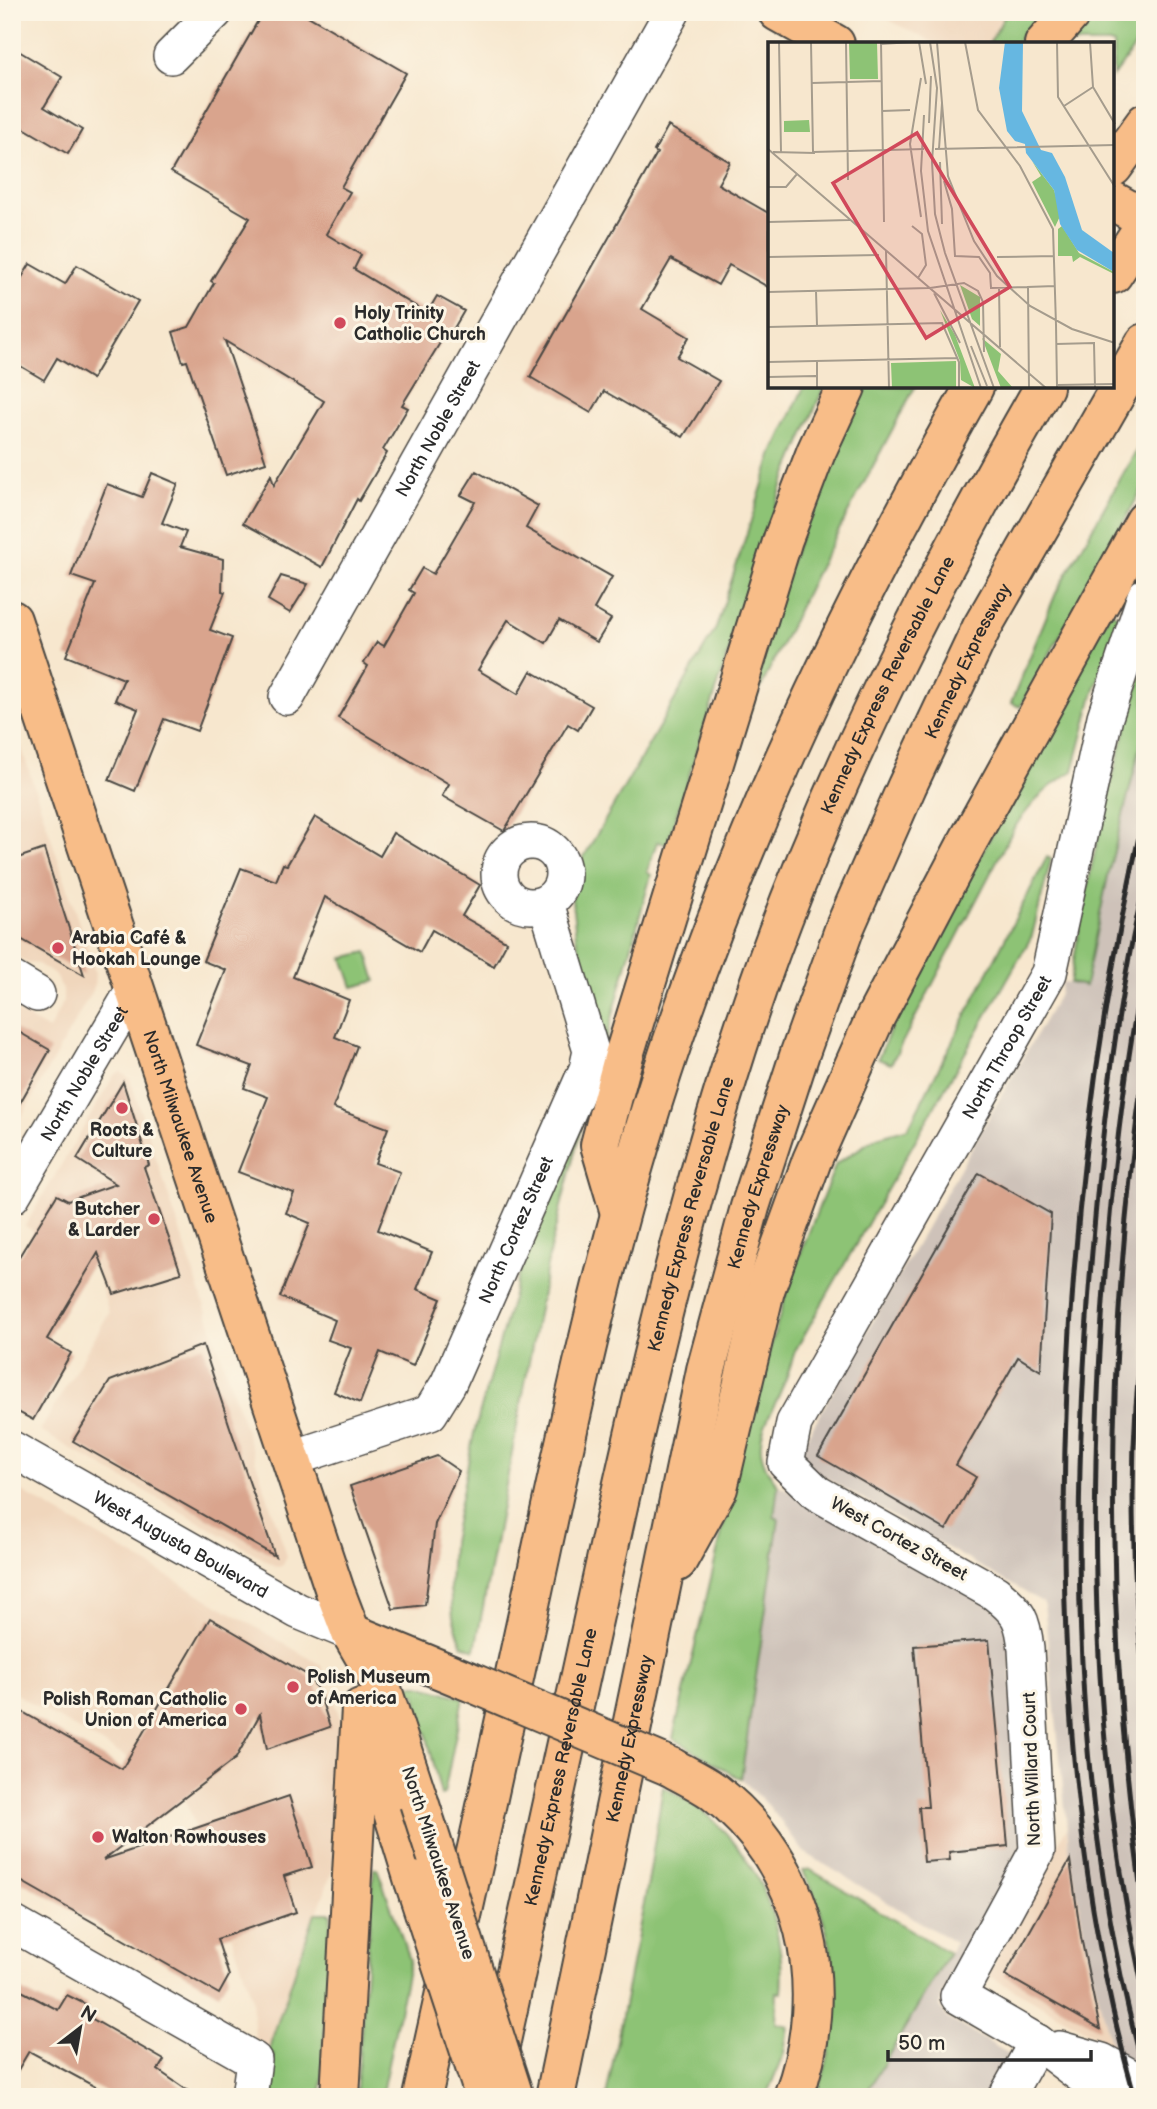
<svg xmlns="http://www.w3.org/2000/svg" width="1157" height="2109" font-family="'Balsamiq Sans',sans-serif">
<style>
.built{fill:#f0d6bc}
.industrial{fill:#cec2b9}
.green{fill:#8dc375;stroke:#5c7750;stroke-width:2}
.building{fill:#d9a48d}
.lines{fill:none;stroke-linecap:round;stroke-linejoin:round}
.minor-casing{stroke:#4a4743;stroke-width:38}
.major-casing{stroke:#4a4743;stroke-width:42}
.highway-casing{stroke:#4a4743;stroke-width:42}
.minor{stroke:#fff;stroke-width:35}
.major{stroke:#f8bd88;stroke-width:38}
.highway{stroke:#f8bd88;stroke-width:38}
.rail{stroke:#2b2b2b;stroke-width:5}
.major-bridge-casing{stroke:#4a4743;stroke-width:42;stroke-linecap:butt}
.highway-bridge-casing{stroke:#4a4743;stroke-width:42;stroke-linecap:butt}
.major-bridge{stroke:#f8bd88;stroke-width:38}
.highway-bridge{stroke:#f8bd88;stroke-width:38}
.poi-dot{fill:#d1495b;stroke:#fcf5e5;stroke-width:2.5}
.labels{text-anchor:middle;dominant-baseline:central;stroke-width:6;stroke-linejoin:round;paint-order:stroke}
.poi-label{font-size:18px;font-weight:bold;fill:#2b2b2b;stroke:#fcf5e5;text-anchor:start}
.street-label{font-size:18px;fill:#2b2b2b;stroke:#fcf5e5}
.inset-road{fill:none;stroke:#a59c8d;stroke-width:2}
.view{fill:#d1495b;fill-opacity:0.15;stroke:#d1495b;stroke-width:3.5}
.inset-edge{fill:none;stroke:#2b2b2b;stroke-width:3.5}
</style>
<rect width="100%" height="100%" fill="#fcf5e5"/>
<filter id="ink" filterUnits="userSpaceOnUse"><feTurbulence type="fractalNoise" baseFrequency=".0143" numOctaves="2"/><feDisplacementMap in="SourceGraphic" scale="14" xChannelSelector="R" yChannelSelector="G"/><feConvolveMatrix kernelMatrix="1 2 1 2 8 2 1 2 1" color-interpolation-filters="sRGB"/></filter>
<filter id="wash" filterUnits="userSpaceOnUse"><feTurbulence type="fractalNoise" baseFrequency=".00686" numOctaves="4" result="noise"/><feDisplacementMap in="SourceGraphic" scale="28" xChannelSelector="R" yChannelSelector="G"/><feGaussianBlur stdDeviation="1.57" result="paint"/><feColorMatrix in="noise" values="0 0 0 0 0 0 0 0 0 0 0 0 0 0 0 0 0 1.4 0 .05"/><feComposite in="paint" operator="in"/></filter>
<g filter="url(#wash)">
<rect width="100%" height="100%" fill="#f7e7ce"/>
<!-- built -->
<g class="built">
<polygon points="873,12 1007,12 989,44 936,44"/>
<polygon points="12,719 95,972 94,987 12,1134 12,1009 49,1030 63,1001 63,990 55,975 38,964 28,963 12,954"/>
<polygon points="121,1072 130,1079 287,1556 283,1565 278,1567 40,1431 109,1313 95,1267 25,1226 115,1074"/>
<polygon points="12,1486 321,1665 341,1720 340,1848 270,2048 255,2040 252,1997 182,1789 12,1692"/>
<polygon points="1066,1829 1090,1964 1110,2044 988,1975"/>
</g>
<!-- industrial -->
<g class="industrial">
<polygon points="1145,728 1145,2097 1124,2097 1090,1964 1070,1856 1044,1603 807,1467 801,1458 803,1444 1060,993 1062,982 1085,985 1109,871"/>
<polygon points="778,1485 1008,1616 1022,1851 942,1995 940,2007 947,2018 1009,2054 985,2097 864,2097 955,1943 804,1852 768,1805 741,1779 779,1519 774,1517"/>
</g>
<!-- green -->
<g class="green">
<polygon points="1007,12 1041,12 1015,44 989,44"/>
<polygon points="1099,12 1145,12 1145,33 1113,76 1113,44 1068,44"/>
<polygon points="804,387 824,387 782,486 667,844 657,842 647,872 651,875 605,1044 576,937 570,881 716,628 773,453"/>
<polygon points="865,387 915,387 815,575 749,712 781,585 837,445"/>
<polygon points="1145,435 1145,484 1020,707 1011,703 1056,593"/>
<path d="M1110,611l10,7 -27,77 -20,76c-26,15 -42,33 -59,57l-123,236 -13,-5 20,-47z"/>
<path d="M1145,664v64l-36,143 -24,115 -15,-3c17,-109 42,-214 75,-319z"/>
<path d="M1047,857l4,2 -19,77 -237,415c-4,12 -7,25 -13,37 -15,38 -37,57 -4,97l-4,32 5,2 -38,260 -68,-41 72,-303 45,-155 46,-116 41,-27 31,-9z"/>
<polygon points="367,952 376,981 353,987 343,958"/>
<polygon points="589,1096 550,1250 475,1650 462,1645 453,1617 450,1588 452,1542 474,1433 535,1217"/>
<polygon points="408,1685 420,1685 463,1698 444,1794 441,1795 426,1732 421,1731 414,1707 418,1703 416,1694 410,1694"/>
<path d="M663,1787c77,35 125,121 118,206l-4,-1 -1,31 12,3 -4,27 -18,44h-160l42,-214z"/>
<polygon points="374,1868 377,1868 410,1960 381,2097 356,2097"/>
<path d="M809,1869l140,84 -85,144h-48c29,-78 25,-153 -13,-226z"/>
<polygon points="315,1913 331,1913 321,2097 268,2097 274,2055 269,2054 271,2042"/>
</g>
<g id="blocks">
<!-- building -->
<g class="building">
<polygon points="263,12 301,12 406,73 341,187 350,192 326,234 361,255 354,269 427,313 437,296 464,311 447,340 443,338 402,405 408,408 383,450 387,453 359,501 357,499 322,567 243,523 271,475 274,485 324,401 225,341 266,462 226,475 187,361 183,362 173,332 189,327 214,283 211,281 250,218 171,172"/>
<polygon points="12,47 62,77 44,107 82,130 68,154 12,121"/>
<polygon points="668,126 730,162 718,184 770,214 770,288 729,265 718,285 671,259 642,309 689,337 677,357 719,381 683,437 604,391 591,413 530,377 657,153 654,151"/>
<polygon points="30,264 65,284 77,265 138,301 92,379 57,358 44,380 12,361 12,294"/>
<polygon points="476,471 538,506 526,528 612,577 594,609 611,619 597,642 559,620 546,643 508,620 478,670 518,694 531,671 592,706 578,730 568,724 504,831 442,796 449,784 338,718 368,666 364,663 377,642 384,646 414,593 409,590 422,568 433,574 475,502 461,495"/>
<polygon points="152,473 178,484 162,523 186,532 180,547 223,559 222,591 225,592 210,630 232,638 197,731 164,719 135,791 109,780 138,709 115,700 124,679 66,656 95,584 71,576 107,484 142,497"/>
<polygon points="281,576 308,584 290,613 268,600"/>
<polygon points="315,817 380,856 393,833 480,885 462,916 507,942 494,966 432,930 420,952 325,897 293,977 349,1000 335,1037 357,1046 333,1108 388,1128 375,1163 400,1172 378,1230 432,1252 417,1289 441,1299 413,1366 380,1352 360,1403 334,1392 351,1348 328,1340 335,1320 280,1297 310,1223 286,1213 294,1193 238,1172 268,1097 244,1088 252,1066 196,1045 226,970 203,961 241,868 276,881 283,864 287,865"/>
<polygon points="44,849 62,907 84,975 12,934 12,860"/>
<polygon points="12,1028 50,1050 12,1117"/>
<polygon points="123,1082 149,1165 144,1167 181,1273 114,1294 98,1253 47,1339 71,1353 33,1420 12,1409 12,1268 57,1195 68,1201 116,1184 77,1159"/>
<polygon points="979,1173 1051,1214 1041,1371 1018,1357 956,1465 976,1477 946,1530 818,1456"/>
<polygon points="203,1345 230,1427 275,1556 73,1441 110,1381"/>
<polygon points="437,1456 459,1471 435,1524 425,1605 393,1609 350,1486"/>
<polygon points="210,1618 309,1676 319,1692 330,1727 267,1749 260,1714 236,1758 103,1860 289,1796 312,1867 284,1876 296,1912 217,1939 229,1976 219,1994 12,1876 12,1706 122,1769"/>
<polygon points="989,1640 1008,1846 949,1852 950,1860 924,1862 919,1807 928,1807 914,1646"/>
<polygon points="1070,1860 1081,1937 1100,2029 1005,1975"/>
<polygon points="12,1986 58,2010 67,1995 87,2005 82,2013 164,2060 158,2070 197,2097 114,2097 29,2051 12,2080"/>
</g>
</g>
</g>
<g filter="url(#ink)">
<use href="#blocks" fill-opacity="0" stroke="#4a4743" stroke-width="2"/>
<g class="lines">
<defs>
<g id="minor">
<polyline points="171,56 215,12"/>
<path id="s1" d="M287,697l385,-685"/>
<circle cx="531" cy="874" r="32"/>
<polyline points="12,979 37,994"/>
<path id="s2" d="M12,1196l123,-208"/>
<path id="s3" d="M12,1449l286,162 53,22"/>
<path id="s4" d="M290,1459l140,-46 18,-29 139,-315 4,-18 -45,-148"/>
<polyline points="12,1923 254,2060 249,2097"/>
<polyline points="1060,2049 1102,2061 1145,2085"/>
<polyline points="1006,2097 1037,2042"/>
<path id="s5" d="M1110,2097l-73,-55 -79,-46 79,-145 -11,-202c-3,-30 -7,-37 -31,-56l-178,-100 -31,-30 8,-40 255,-450 56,-256 40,-121"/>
</g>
<g id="major">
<polyline points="778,12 835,44"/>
<polyline points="1113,201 1145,219"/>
<path id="s6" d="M12,620l323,971 16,42 29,50 39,119"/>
<polyline points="366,1724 414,1881"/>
</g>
<g id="highway">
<polyline points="1044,44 1072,12"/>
<polyline points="1113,167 1145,123"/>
<polyline points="1113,274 1145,225"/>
<polyline points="620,1213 600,1145 624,1055 783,539 816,452 846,387"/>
<polyline points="677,1562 718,1488 765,1290 812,1160 876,1016 967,843 1145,521"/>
<polyline points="351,1633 468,1681"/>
<path d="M671,1767c14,8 29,15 42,24 95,72 121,198 80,306"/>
<path id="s7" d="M496,2064c40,-183 79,-366 120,-549 35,-157 72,-313 121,-466 74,-232 186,-452 307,-662"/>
<polyline points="340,2097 361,1708"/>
<path d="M422,2097c36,-163 72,-325 107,-488 34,-157 66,-314 112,-468 78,-264 198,-516 333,-754"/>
<path id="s8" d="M555,2097l151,-727 44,-163 50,-154 45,-126 62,-141 74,-157 164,-286"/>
</g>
</defs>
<!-- minor casing -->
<use href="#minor" class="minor-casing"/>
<!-- major casing -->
<use href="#major" class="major-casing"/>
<!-- highway casing -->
<use href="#highway" class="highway-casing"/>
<!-- minor -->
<use href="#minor" class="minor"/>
<!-- major -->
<use href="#major" class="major"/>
<!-- highway -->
<use href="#highway" class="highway"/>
<!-- rail -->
<g class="rail">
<path d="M1145,882c-28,117 -42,239 -52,358 -24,277 -23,565 52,834"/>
<path d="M1145,965c-21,101 -32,206 -40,309 -18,241 -14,487 40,724"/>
<path d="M1145,1060c-42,286 -42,574 0,859"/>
<path d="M1145,1317c-17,124 -15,248 0,371"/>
<path d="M1135,2097c-54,-189 -72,-387 -71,-582 1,-238 27,-473 81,-705"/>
</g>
<defs>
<g id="major-bridge">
<polyline points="419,1802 514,2097"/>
<polyline points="414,1881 485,2097"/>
</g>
<polyline id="highway-bridge" points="468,1681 671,1767"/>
</defs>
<!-- major-bridge casing -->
<use href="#major-bridge" class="major-bridge-casing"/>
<!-- highway-bridge casing -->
<use href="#highway-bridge" class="highway-bridge-casing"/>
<!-- major-bridge -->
<use href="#major-bridge" class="major-bridge"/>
<!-- highway-bridge -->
<use href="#highway-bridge" class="highway-bridge"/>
</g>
</g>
<!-- markers -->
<g class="poi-dot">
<circle cx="340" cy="323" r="7"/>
<circle cx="58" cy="948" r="7"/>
<circle cx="122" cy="1108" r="7"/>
<circle cx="154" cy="1219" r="7"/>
<circle cx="293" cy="1687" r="7"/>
<circle cx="241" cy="1709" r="7"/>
<circle cx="98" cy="1837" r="7"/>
</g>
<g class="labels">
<!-- poi labels -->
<g class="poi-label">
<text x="354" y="313">Holy Trinity<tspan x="354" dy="21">Catholic Church</tspan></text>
<text x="72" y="938">Arabia Café &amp;<tspan x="72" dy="21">Hookah Lounge</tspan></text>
<text x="122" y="1130" text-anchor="middle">Roots &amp;<tspan x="122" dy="21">Culture</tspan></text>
<text x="140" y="1209" text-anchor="end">Butcher<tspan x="140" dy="21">&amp; Larder</tspan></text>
<text x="307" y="1677">Polish Museum<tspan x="307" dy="21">of America</tspan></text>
<text x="227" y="1699" text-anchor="end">Polish Roman Catholic<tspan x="227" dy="21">Union of America</tspan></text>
<text x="112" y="1837">Walton Rowhouses</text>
</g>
<!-- street labels -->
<g class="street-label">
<text stroke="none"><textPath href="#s1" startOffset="308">North Noble Street</textPath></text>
<text stroke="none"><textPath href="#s8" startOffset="1500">Kennedy Expressway</textPath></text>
<text stroke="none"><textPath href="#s7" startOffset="1438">Kennedy Express Reversable Lane</textPath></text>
<text stroke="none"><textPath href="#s5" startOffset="1337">North Throop Street</textPath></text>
<text stroke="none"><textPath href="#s2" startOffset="142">North Noble Street</textPath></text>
<text stroke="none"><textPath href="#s6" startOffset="534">North Milwaukee Avenue</textPath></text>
<text stroke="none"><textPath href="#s8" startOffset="933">Kennedy Expressway</textPath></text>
<text stroke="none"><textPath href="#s7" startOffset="872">Kennedy Express Reversable Lane</textPath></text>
<text stroke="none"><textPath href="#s4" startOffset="350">North Cortez Street</textPath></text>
<text transform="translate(899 1539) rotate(29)">West Cortez Street</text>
<text stroke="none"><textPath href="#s3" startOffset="194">West Augusta Boulevard</textPath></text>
<text stroke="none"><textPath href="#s8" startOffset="366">Kennedy Expressway</textPath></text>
<text stroke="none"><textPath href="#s7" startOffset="304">Kennedy Express Reversable Lane</textPath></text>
<text transform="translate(1032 1769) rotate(-92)">North Willard Court</text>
<text transform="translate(438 1863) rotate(72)">North Milwaukee Avenue</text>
</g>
</g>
<!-- overview -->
<g transform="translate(768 42)">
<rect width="346" height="346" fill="#f7e7ce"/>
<path d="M81,0h28l1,37h-28zM41,78l1,12h-26v-11zM264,119l22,29 7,24 -6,13 -23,-45 9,-6zM294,184l17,27 35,19v2l-34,-17 -7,5 -1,-6h-14v-27zM192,243l20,12v29l-8,-7zM172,268l15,25 20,53 -14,-8 -1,-19zM214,296l19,16 -3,17 15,17h-12zM188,319v27h-64l-1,-25z" fill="#8dc375"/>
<path d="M237,0h18l-1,69 19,39 11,3 13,24 17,53 32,23v19l-37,-22 -17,-26 -6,-34 -28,-37 -1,-9 -10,-3 -8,-10 -8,-43z" fill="#66b7e1"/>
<path class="inset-road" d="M11,0l2,110M43,0l2,110M78,0l2,138M113,0l3,180M151,0l7,42M162,0l7,46 -5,74 3,52 10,39 49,135M169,0l11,134 26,65 23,35 33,30 42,23 43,14M197,0l13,68 42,56 33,63 3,96M289,0l1,55 57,90M322,0l3,45 22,37M113,2l31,-2M44,41l70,-2M296,64l29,-19M114,69l28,-1M156,73l-3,56 7,60 53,157M161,81l2,-47M0,107l278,239M167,107l180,-4M171,107l3,-46M5,110l42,1M45,110l111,-3M172,120l2,62M176,139l8,28 3,47 24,1 11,16 1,15 37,-1M0,145h18l11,-13M153,175l-11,-73 11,-66M0,180l82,-2M144,184l10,8 4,31 -8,13M118,209l3,137M0,215l111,-2M229,215l57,-1M231,245l1,60M259,245l28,-1M260,245l1,101M162,246l34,-5 14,8 5,11 1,50M48,249l1,35M0,250l161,-4M166,251l26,50M288,282l1,64M0,285l174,-4 17,39v26M288,302l38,-1 1,45M203,304l16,40M0,320l189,-4M0,335l48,-1M289,343l58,-1M49,346v-27"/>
<path class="view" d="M149,91l93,154 -84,51 -93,-155z"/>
<rect width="346" height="346" class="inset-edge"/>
</g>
<!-- margin -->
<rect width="1157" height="2109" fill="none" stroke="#fcf5e5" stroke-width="42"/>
<!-- north arrow -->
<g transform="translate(80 2028) rotate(31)" stroke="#fcf5e5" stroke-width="5" paint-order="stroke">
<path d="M0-5L12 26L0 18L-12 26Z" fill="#2b2b2b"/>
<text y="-10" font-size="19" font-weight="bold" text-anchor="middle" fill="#2b2b2b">N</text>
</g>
<!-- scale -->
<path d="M888 2050v10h203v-10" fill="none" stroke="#2b2b2b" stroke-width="3.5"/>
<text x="898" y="2050" font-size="21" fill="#2b2b2b" stroke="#fcf5e5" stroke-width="5" paint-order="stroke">50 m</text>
</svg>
